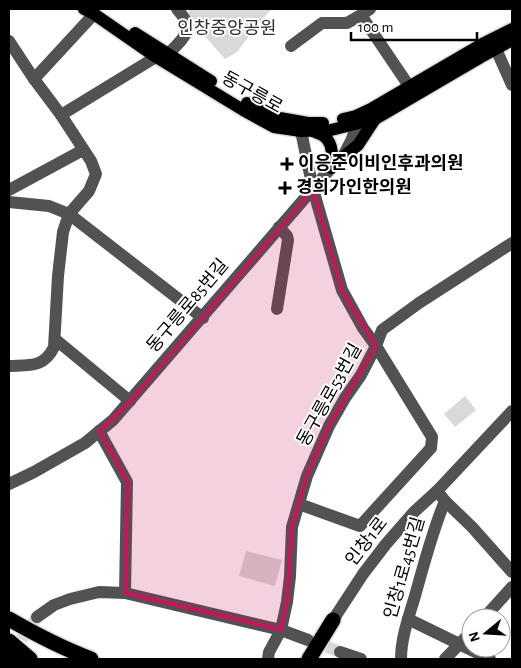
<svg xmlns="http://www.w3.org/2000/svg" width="521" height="668" font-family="'Alegreya Sans','Noto Sans KR',sans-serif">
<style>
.green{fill:#d9d9d9}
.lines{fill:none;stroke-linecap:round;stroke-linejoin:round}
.minor-tunnel{stroke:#d9d9d9;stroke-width:12;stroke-dasharray:12 6;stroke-linecap:butt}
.major-casing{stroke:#dbdbdb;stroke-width:15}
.highway-casing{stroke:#dbdbdb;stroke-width:18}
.minor{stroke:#525252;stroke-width:12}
.major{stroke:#000;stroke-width:12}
.highway{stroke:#000;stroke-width:15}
.marked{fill:#c2185b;fill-opacity:0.2;stroke:#c2185b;stroke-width:4;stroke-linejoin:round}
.poi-dot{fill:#000;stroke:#fff;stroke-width:2}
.labels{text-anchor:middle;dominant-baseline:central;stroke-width:4;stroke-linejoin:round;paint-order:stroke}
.park-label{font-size:18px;fill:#303030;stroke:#fff}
.street-label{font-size:18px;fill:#000;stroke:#fff}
.poi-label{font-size:18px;font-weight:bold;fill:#000;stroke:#fff;text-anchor:start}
</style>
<rect width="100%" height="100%" fill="#fff"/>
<!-- green -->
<g class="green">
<polygon points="189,9 272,9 262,19 237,52 225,59 202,33 189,26"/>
<polygon points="465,396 476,410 455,427 444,414"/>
<polygon points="246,551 282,560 275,586 239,576"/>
</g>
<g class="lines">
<!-- minor-tunnel -->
<g class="minor-tunnel">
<polyline points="310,640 340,652"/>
<polyline points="11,654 37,617"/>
</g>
<defs>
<g id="major">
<polyline points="84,9 94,14 156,57 243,110 274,127 301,131 331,130 375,119 481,57 512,40"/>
<polyline points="135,33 211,81"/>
<polyline points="247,103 274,117 308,123 323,123"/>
<polyline points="343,119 356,116 371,109 484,43 512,29"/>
<path d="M313,131c4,2 9,3 12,6 9,8 7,21 6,31"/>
<polyline points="342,158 358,145 375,119"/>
</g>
<g id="highway">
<path d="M9,619c26,15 53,29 82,40"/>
<polyline points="9,641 30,659"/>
<polyline points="9,656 13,659"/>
<polyline points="309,659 333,620"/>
</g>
</defs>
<!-- major casing -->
<use href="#major" class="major-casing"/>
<!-- highway casing -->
<use href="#highway" class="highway-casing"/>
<!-- minor -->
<g class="minor">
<polyline points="370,9 361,15 409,86"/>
<polyline points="9,41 34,79 61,115"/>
<polyline points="291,46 322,23 347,23 361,15"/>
<polyline points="496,49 512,85"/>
<path d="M169,53c16,-16 27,-24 8,-44"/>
<polyline points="34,79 94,14"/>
<polyline points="9,190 83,150"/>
<polyline points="9,202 49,206 69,214 89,191 96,174 91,161 61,115 156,57"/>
<polyline points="277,309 288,240 287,236 279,227"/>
<polyline points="55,339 130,401"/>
<path d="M9,366c20,-1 35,2 45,-19l4,-71 5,-44 6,-18 134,104"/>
<polyline points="99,431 127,482 125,593"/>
<polyline points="9,484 34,472 85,443 113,420 331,168 342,158 352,139 357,124 356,116"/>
<polyline points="445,501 472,527 512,572"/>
<polyline points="299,504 360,526 431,448 432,437 376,346 363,328 342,290 313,189 301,131"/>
<polyline points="37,617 54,605 70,599 99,592 125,593 281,630 308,640"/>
<polyline points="484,618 512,587"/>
<polyline points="408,619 490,659"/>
<polyline points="333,620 363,574 386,544 414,512 437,491 512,411"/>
<polyline points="340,652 361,659"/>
<polyline points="268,659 269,652 281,630 287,602 290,576 292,527 307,476 329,426 345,398 361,375 376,346 382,330 419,303 512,243"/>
<path d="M401,659c0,-21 8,-43 14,-63 9,-32 17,-64 30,-95l-8,-10"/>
<polyline points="445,659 471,632"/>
</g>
<!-- major -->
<use href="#major" class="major"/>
<!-- highway -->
<use href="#highway" class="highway"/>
</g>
<!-- marked area -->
<path class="marked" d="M313,189l29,101 34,56 -47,80 -22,50 -15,51 -5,75 -6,28 -156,-37 2,-111 -28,-51 31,-30z"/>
<!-- markers -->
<g class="poi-dot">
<path d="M284.5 156.5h5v5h5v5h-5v5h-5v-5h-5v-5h5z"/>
<path d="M282.5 180.5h5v5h5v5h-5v5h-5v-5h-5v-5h5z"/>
</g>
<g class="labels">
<!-- park labels -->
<g class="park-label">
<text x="227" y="29">인창중앙공원</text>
</g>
<!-- street labels -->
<g class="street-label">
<text transform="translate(252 93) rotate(29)">동구릉로</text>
<text transform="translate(188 306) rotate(-50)">동구릉로85번길</text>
<text transform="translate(330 395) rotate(-61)">동구릉로53번길</text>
<text transform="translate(367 542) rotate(-52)">인창1로</text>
<text transform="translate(405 568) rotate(-74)">인창1로45번길</text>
</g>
<!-- poi labels -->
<g class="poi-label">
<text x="298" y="164">이응준이비인후과의원</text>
<text x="296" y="188">경희가인한의원</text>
</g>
</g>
<!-- border -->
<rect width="521" height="668" fill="none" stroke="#000000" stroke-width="20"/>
<!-- north arrow -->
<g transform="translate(486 633) rotate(252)"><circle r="24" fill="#ffffff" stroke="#999999"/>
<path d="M0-4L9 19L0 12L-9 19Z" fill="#000000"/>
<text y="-8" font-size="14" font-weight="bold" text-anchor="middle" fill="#000000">N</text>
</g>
<!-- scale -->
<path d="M351 32v8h126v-8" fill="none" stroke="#000000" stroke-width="2.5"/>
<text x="358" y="32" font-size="15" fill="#000000" stroke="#ffffff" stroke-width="4" paint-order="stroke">100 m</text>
</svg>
